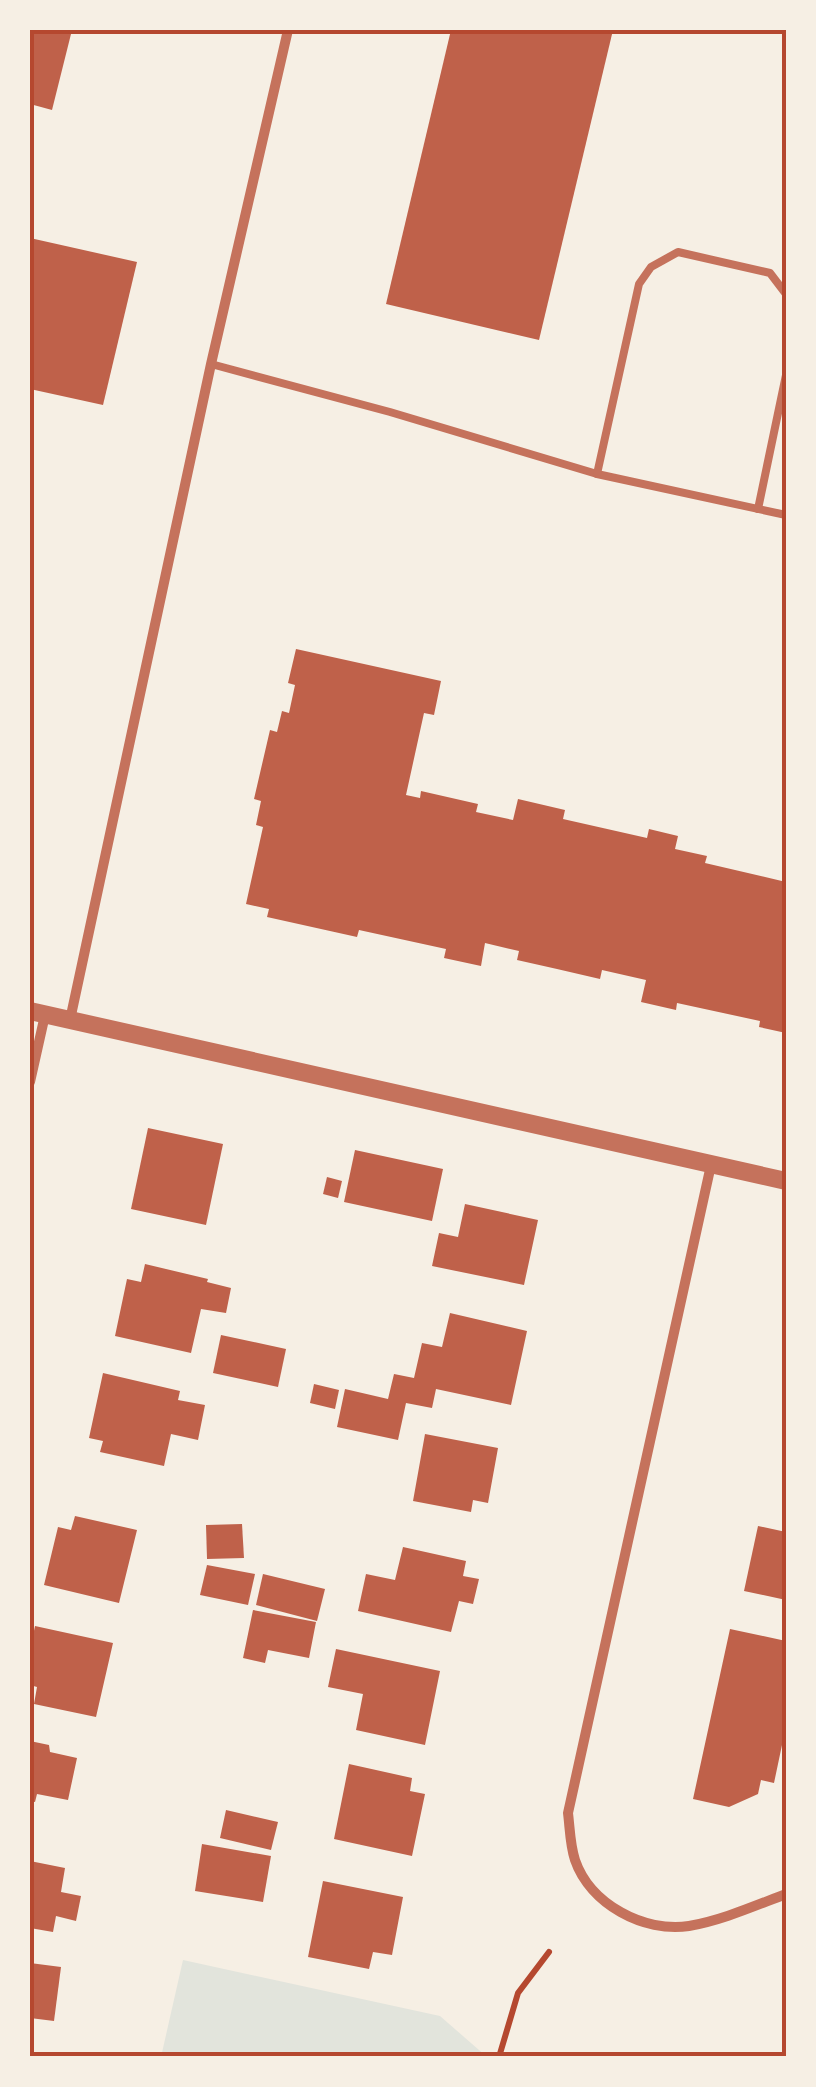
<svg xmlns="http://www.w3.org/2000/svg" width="816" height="2087" font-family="Raleway,sans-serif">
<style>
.green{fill:#e2e4dc}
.building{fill:#bf614a}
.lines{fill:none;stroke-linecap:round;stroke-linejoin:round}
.path{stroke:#b5482f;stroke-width:6}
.service{stroke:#c5725c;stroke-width:8}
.minor{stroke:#c5725c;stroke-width:10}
.tertiary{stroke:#c5725c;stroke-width:18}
.neatline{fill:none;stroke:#b5482f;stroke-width:4}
</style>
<rect width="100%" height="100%" fill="#f6efe4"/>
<!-- green -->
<polygon class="green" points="183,1960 440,2016 487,2057 161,2057"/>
<!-- building -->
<g class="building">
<polygon points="30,30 72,30 52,110 30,104"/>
<polygon points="451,30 613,30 539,340 386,304"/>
<polygon points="30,238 137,262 103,405 30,389"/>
<polygon points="296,649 441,681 434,715 424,713 406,795 420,798 421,791 478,804 476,812 513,820 518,799 565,810 563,819 647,838 649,829 678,836 675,849 707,856 705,863 786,882 786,1033 759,1027 760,1021 677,1003 676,1010 641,1002 646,980 602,970 600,979 557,969 517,960 519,951 485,943 481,966 444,958 446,949 359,930 357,937 267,917 269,909 246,904 263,827 256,825 261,801 254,799 270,730 277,732 282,711 289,713 295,685 288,683"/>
<polygon points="148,1128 223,1144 206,1225 131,1209"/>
<polygon points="355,1150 443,1169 432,1221 344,1202"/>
<polygon points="327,1177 342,1181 338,1198 323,1194"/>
<polygon points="465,1204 538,1220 524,1285 432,1266 439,1233 458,1237"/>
<polygon points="145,1264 208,1279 207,1282 231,1288 226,1313 201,1309 191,1353 115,1336 127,1279 141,1282"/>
<polygon points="450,1313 527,1331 511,1405 436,1389 432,1408 406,1403 398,1440 337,1427 345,1389 388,1399 394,1374 414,1378 422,1343 442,1347"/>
<polygon points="221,1335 286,1349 278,1387 213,1373"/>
<polygon points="103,1373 180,1391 178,1400 205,1405 198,1440 171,1434 164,1466 100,1452 103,1441 89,1438"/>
<polygon points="314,1384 339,1390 335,1409 310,1403"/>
<polygon points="425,1434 498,1448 488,1503 473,1500 471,1512 413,1501"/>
<polygon points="75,1516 137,1530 119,1603 44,1585 58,1527 71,1530"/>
<polygon points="242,1524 244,1558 207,1559 206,1525"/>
<polygon points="758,1526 786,1532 786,1600 744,1591"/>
<polygon points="403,1547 466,1561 463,1576 479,1579 473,1604 459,1601 451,1632 358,1611 366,1574 395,1580"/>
<polygon points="207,1565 255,1574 248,1605 200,1595"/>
<polygon points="263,1574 325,1589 317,1621 256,1605"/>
<polygon points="253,1610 316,1622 309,1658 268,1650 265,1663 243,1658"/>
<polygon points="35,1626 113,1643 96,1717 34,1704 37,1687 30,1685 30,1650"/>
<polygon points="730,1629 786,1641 786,1726 774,1783 761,1780 758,1794 729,1807 693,1799"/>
<polygon points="336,1649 440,1671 425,1745 356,1730 363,1694 328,1687"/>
<polygon points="30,1741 49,1745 50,1752 77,1758 68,1800 37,1794 35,1802 30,1801"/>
<polygon points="349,1764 412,1778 410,1791 425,1794 412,1856 334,1839"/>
<polygon points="226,1810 278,1822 271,1850 220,1838"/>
<polygon points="202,1844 271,1856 263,1902 195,1891"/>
<polygon points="30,1861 65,1868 61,1892 81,1896 76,1921 56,1916 53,1932 30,1928"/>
<polygon points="323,1881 403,1897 392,1955 373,1952 369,1969 308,1957"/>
<polygon points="30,1963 61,1967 54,2021 30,2018"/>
</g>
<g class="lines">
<!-- path -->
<polyline class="path" points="499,2057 518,1993 549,1952"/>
<!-- service -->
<g class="service">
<polyline points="211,364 390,412 597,474 786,515"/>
<polyline points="597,474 639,284 651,267 678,252 770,273 786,294"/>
<polyline points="758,509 786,375"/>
</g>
<!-- minor -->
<g class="minor">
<polyline points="70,1020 211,364 288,30"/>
<polyline points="30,1082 45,1015"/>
<path d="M711,1165l-143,648c2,16 2,32 7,47 15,44 69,73 114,66 34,-6 65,-20 97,-32"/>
</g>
<!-- tertiary -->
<polyline class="tertiary" points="30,1011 786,1181"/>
</g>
<!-- border -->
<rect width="816" height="2087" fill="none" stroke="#f6efe4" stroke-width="65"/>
<rect x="32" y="32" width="752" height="2022" class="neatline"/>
</svg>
